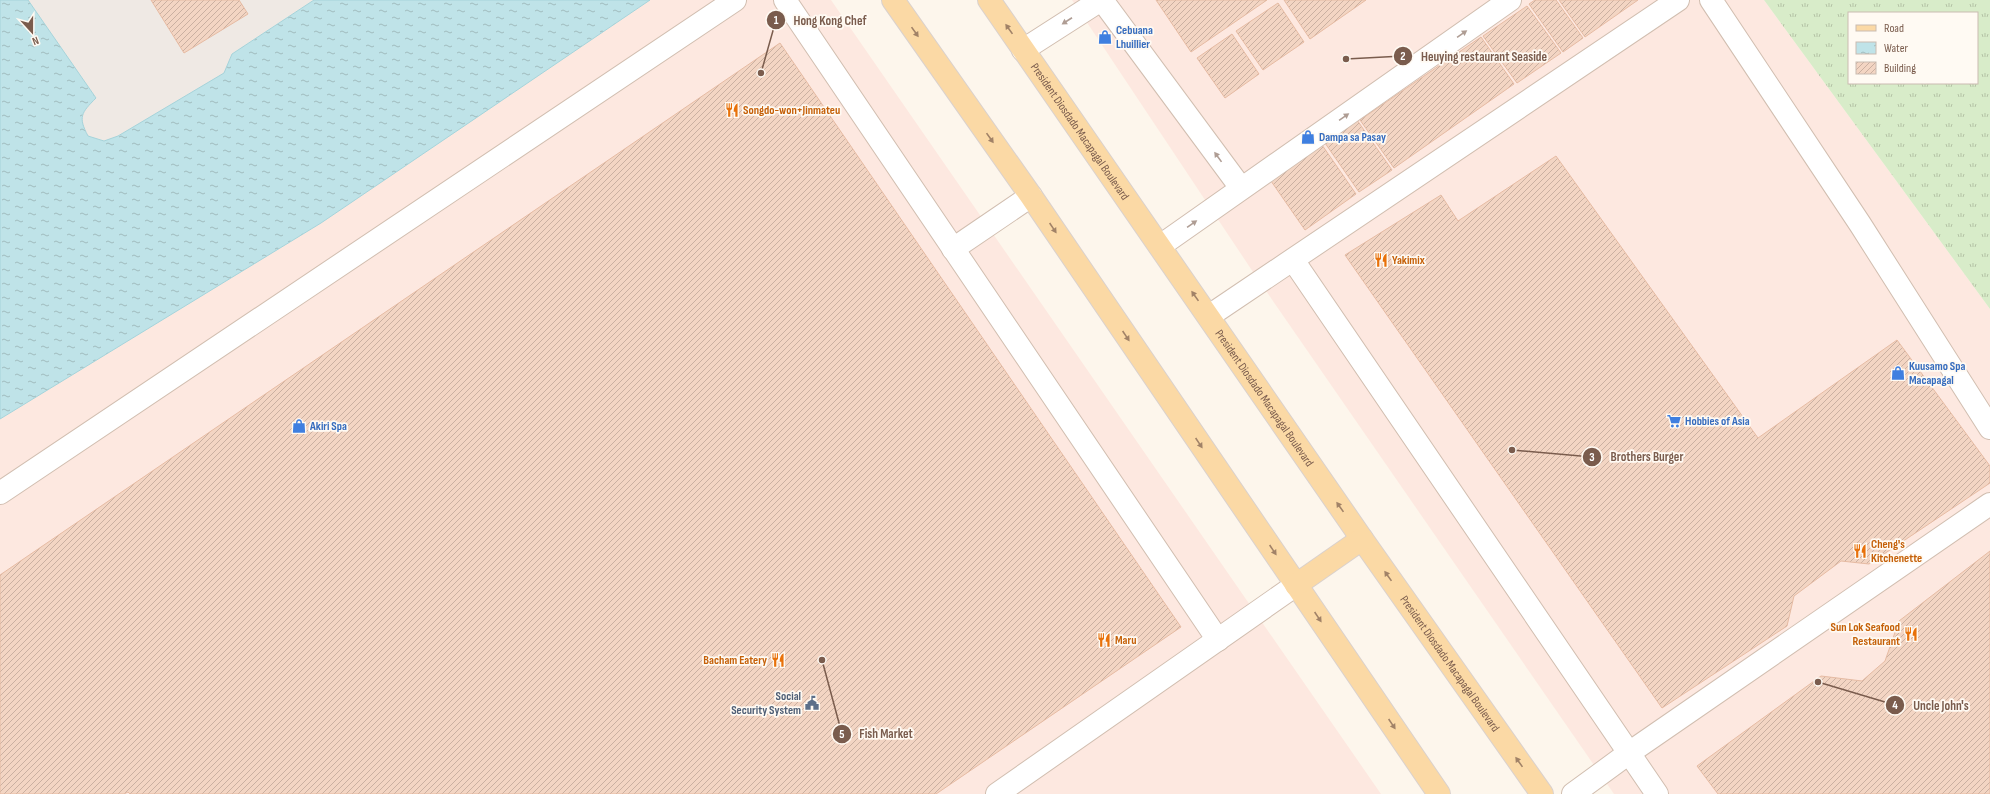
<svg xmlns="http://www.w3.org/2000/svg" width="1990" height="794" font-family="'Sofia Sans Condensed',sans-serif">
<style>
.commercial{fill:#fde8e0}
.industrial{fill:#efe9e4}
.grass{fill:url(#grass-tufts);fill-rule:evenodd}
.water{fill:url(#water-ripples);stroke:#a5d3da}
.building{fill:url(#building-hatch);stroke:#e6bba3}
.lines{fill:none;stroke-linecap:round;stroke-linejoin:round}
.minor-casing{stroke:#d1beb0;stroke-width:24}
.major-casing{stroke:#dad1cd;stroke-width:24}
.minor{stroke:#fff;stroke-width:22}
.major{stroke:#fbd9a5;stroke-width:22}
.oneway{fill:#af9d94}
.oneway2{fill:#a18267}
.labels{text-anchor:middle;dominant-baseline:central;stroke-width:3.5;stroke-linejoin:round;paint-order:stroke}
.shop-label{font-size:12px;font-weight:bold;fill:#366cbe;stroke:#fffaf3;text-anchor:start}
.food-label{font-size:12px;font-weight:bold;fill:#c56008;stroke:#fffaf3;text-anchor:start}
.street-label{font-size:12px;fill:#7a5c4d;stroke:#fffaf3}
.service-label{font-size:12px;font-weight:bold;fill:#4e5e75;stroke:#fffaf3;text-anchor:end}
.leader{fill:none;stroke:#7a5c4d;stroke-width:1.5}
.callout-dot{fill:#7a5c4d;stroke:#fffaf3;stroke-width:1.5}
.mark-label{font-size:12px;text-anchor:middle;font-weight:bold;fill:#fff}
.callout-label{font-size:13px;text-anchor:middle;font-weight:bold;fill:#7a5c4d;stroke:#fffaf3;stroke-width:3.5;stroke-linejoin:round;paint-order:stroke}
</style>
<defs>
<pattern id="grass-tufts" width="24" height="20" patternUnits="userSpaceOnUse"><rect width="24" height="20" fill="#d8ecc9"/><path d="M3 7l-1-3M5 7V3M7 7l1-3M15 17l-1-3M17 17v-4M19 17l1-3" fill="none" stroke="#b4c2a5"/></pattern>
<pattern id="water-ripples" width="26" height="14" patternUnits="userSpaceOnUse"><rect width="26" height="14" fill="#bfe3e8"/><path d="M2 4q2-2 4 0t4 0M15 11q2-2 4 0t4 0" fill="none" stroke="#a0bbbe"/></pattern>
<pattern id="building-hatch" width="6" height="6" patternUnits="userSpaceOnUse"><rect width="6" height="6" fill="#f3d5c3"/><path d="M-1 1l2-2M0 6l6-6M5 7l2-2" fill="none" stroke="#cab0a1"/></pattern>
</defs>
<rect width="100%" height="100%" fill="#fdf6ec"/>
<!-- commercial -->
<g class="commercial">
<polygon points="650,0 831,0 1381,794 0,794 0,419 321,223"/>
<polygon points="1072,0 1764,0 1990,309 1990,794 1614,794 1255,275"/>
</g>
<!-- industrial -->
<polygon class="industrial" points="28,0 314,0 232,54 225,73 118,136 104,141 88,136 82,124 82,112 96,98"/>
<!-- grass -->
<path class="grass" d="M1764,0h226v309zM1849,13h128v70h-128z"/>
<!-- water -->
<path class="water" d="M0,0h28l68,98c-15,15 -18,19 -8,38l16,5 14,-5 106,-63 8,-19 82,-54h336l-329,223 -321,196z"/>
<!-- building -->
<g class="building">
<polygon points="151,0 239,0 248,14 184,53"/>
<polygon points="1156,0 1267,0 1191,52"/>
<polygon points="1284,0 1366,0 1310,39"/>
<polygon points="1535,0 1556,0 1583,38 1563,52 1529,4"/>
<polygon points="1559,0 1638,0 1585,37"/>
<polygon points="1278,3 1304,42 1263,70 1236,31"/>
<polygon points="1527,6 1561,53 1517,83 1483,36"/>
<polygon points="1232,34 1259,74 1225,98 1197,58"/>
<polygon points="1481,37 1514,84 1394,168 1360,120"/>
<polygon points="780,43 1181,627 936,794 130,794 128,792 124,794 0,794 0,575"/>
<polygon points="1357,120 1392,170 1359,192 1325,143"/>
<polygon points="1322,145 1356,194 1305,230 1271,181"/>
<polygon points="1556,156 1758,438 1897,340 1990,466 1990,483 1869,564 1841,561 1794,596 1787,626 1662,708 1345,255 1441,195 1458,221"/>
<polygon points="1990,551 1990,794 1718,794 1697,766 1821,676 1862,681 1885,661 1899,621"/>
</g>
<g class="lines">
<defs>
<g id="minor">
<polyline points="785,0 1218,640"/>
<polyline points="1102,0 1241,188"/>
<polyline points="1711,0 1860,224 1990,428"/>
<polyline points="1023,50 1101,0"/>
<polyline points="1160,246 1510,0"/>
<polyline points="953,249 1031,196"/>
<polyline points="1293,260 1657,794"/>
<polyline points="1209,316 1678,0"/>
<polyline points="0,493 735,0"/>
<polyline points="997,794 1296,585"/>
<polyline points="1573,794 1629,753 1990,504"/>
</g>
<g id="major">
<polyline points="893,0 1031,196 1439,794"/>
<path id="s1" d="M989,0l373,539 180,255"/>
<polyline points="1296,585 1362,539"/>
</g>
</defs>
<!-- minor casing -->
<use href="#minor" class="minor-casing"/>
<!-- major casing -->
<use href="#major" class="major-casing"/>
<!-- minor -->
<use href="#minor" class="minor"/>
<!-- major -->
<use href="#major" class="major"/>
</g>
<!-- one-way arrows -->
<defs><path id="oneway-solid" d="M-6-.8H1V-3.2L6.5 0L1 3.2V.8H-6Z"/></defs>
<g class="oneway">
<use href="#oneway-solid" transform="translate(1067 21) rotate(147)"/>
<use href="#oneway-solid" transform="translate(1462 34) rotate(-35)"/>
<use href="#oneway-solid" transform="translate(1344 117) rotate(-35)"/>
<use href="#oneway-solid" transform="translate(1218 157) rotate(-126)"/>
<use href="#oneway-solid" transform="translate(1192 224) rotate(-35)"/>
</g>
<g class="oneway2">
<use href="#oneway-solid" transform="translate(1009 29) rotate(-125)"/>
<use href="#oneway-solid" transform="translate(915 32) rotate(55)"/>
<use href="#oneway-solid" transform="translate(990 138) rotate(55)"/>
<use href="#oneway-solid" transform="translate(1053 228) rotate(56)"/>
<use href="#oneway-solid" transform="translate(1195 296) rotate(-125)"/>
<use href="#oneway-solid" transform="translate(1126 336) rotate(56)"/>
<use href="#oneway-solid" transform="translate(1199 443) rotate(56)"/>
<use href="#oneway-solid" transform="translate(1340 507) rotate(-125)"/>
<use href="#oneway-solid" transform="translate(1273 550) rotate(56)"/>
<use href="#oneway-solid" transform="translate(1388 576) rotate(-125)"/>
<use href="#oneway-solid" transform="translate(1318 617) rotate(56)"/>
<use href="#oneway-solid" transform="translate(1392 724) rotate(56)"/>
<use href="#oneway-solid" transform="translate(1519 762) rotate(-125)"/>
</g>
<!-- icons -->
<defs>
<symbol id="shop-bare" viewBox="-9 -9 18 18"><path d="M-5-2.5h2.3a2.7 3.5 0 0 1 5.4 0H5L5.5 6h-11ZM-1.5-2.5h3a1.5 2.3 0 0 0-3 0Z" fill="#3f7fe0" stroke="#fffaf3" stroke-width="2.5" paint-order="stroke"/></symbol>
<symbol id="restaurant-bare" viewBox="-9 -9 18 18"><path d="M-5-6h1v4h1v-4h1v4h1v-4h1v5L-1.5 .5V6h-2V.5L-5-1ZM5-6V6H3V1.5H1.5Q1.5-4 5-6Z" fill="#e8710a" stroke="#fffaf3" stroke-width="2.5" paint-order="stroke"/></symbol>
<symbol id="supermarket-bare" viewBox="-9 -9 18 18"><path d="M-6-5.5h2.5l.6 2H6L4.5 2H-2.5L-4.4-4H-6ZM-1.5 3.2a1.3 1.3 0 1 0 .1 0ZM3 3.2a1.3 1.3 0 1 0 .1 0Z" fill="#3f7fe0" stroke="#fffaf3" stroke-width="2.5" paint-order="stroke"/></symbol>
<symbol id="civic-bare" viewBox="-9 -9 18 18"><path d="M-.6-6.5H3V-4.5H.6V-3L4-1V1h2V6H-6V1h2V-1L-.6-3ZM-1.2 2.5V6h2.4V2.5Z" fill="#5c6f8a" stroke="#fffaf3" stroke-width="2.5" paint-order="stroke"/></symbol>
</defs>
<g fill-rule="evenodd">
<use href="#shop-bare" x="1095" y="27" width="20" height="20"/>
<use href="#restaurant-bare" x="722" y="100" width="20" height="20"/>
<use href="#shop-bare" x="1298" y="127" width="20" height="20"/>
<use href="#restaurant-bare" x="1371" y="250" width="20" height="20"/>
<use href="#shop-bare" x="1888" y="363" width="20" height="20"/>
<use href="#supermarket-bare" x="1664" y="411" width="20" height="20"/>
<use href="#shop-bare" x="289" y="416" width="20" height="20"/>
<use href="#restaurant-bare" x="1850" y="541" width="20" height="20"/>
<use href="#restaurant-bare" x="1901" y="624" width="20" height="20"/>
<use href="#restaurant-bare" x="1094" y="630" width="20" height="20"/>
<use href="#restaurant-bare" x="768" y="650" width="20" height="20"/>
<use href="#civic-bare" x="802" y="693" width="20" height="20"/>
</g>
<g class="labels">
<!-- shop labels -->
<g class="shop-label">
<text x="1116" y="30">Cebuana<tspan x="1116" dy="14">Lhuillier</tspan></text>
<text x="1319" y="137">Dampa sa Pasay</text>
<text x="1909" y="366">Kuusamo Spa<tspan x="1909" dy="14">Macapagal</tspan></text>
<text x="1685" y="421">Hobbies of Asia</text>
<text x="310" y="426">Akiri Spa</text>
</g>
<!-- food labels -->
<g class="food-label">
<text x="743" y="110">Songdo-won+Jinmateu</text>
<text x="1392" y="260">Yakimix</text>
<text x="1871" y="544">Cheng's<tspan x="1871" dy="14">Kitchenette</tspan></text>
<text x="1900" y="627" text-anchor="end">Sun Lok Seafood<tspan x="1900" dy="14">Restaurant</tspan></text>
<text x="1115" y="640">Maru</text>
<text x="767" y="660" text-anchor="end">Bacham Eatery</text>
</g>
<!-- street labels -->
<g class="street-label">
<text stroke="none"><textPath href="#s1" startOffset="160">President Diosdado Macapagal Boulevard</textPath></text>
<text stroke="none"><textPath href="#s1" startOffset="484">President Diosdado Macapagal Boulevard</textPath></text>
<text stroke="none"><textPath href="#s1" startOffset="808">President Diosdado Macapagal Boulevard</textPath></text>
</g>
<!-- service labels -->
<g class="service-label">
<text x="801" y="696">Social<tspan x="801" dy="14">Security System</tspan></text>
</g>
</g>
<!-- callouts -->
<path class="leader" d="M761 73L776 20M1346 59L1403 56M1512 450L1592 457M1818 682L1895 705M822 660L842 734"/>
<g class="callout-dot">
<circle cx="761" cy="73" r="4"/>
<circle cx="1346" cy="59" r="4"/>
<circle cx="1512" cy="450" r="4"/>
<circle cx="1818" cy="682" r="4"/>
<circle cx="822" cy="660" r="4"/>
<circle cx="776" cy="20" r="10"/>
<circle cx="1403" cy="56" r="10"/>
<circle cx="1592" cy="457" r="10"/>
<circle cx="1895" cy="705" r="10"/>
<circle cx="842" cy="734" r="10"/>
</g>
<g class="mark-label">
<text x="776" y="24">1</text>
<text x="1403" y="60">2</text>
<text x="1592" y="461">3</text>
<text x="1895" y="709">4</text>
<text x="842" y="738">5</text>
</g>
<g class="callout-label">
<text x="830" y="25">Hong Kong Chef</text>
<text x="1484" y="61">Heuying restaurant Seaside</text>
<text x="1647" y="461">Brothers Burger</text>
<text x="1941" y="710">Uncle John's</text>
<text x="886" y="738">Fish Market</text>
</g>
<!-- legend -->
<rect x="1848" y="12" width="130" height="72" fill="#fffaf3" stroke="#cabbb1"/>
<rect x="1856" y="25" width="20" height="6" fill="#fbd9a5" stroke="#cabbb1"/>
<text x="1884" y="32" font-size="12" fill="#7a5c4d">Road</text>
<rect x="1856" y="42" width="20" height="12" fill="url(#water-ripples)" stroke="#cabbb1"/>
<text x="1884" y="52" font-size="12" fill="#7a5c4d">Water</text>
<rect x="1856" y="62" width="20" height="12" fill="url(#building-hatch)" stroke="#cabbb1"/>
<text x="1884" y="72" font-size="12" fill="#7a5c4d">Building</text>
<!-- north arrow -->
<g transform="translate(32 32) rotate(159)" stroke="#fffaf3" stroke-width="3" paint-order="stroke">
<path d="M0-3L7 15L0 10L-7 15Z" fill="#7a5c4d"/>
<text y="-6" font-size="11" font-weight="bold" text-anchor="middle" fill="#7a5c4d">N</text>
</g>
</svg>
